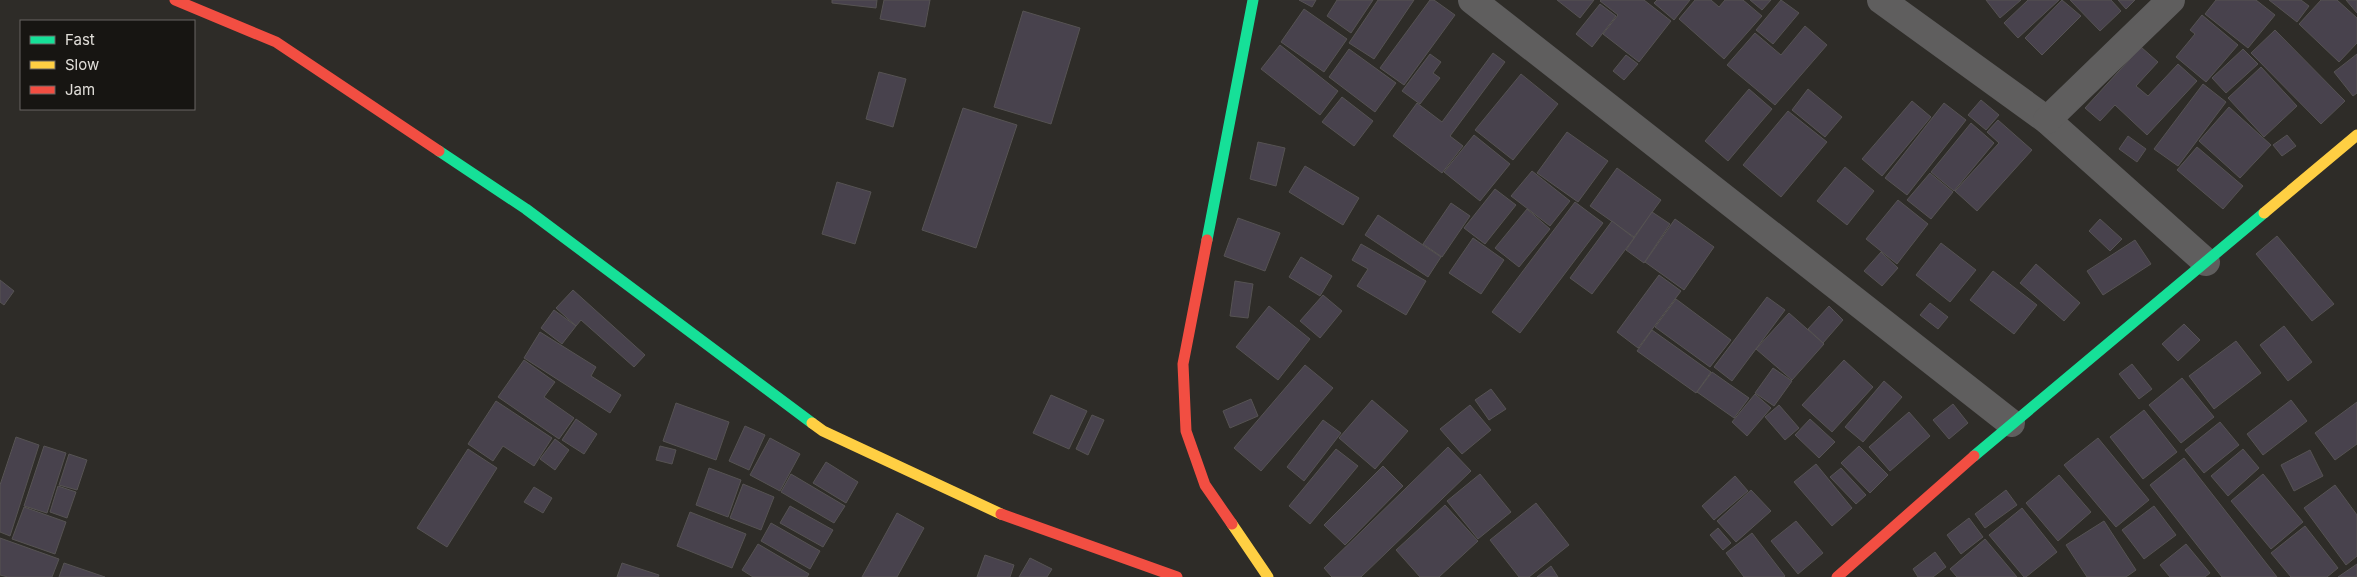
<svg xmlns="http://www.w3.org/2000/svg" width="2357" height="577" font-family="Inter,sans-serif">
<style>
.building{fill:#48424d;stroke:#565353}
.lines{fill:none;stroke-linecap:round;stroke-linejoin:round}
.street{stroke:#5f5e5e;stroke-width:28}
.fast{stroke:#16e098;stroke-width:11}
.slow{stroke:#ffcf43;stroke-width:11}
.jam{stroke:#f24e42;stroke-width:11}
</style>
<rect width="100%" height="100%" fill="#2e2c28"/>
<!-- building -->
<g class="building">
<polygon points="832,0 877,0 876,8 832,3"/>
<polygon points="884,0 930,0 925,27 880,19"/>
<polygon points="1299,0 1316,0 1312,7"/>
<polygon points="1337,0 1373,0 1351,33 1327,16"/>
<polygon points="1378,0 1414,0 1374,59 1349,43"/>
<polygon points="1430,0 1434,0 1455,15 1404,85 1380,68"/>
<polygon points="1557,0 1594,0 1580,18"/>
<polygon points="1601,0 1644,0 1671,21 1639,62 1603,34 1618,15 1600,1"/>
<polygon points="1657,0 1690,0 1674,20 1654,3"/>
<polygon points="1695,0 1711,0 1719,7 1725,0 1743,0 1762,16 1724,59 1679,19"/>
<polygon points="1750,0 1771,0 1762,10"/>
<polygon points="1781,0 1799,13 1773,44 1756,30"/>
<polygon points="1986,0 2021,0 2000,18"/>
<polygon points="2028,0 2059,0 2018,38 2004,23"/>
<polygon points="2062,0 2081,16 2042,55 2025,38"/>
<polygon points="2070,0 2111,0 2121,11 2100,31"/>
<polygon points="2118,0 2135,0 2126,9"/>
<polygon points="2216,0 2256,0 2275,15 2248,48 2205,14"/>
<polygon points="2269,0 2301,0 2309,6 2297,22"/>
<polygon points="2321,0 2337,0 2357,18 2357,43 2339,62 2299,24"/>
<polygon points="2346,0 2357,0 2357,13"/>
<polygon points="1600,4 1616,16 1592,47 1576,34"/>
<polygon points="1304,9 1347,39 1324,72 1281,42"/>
<polygon points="1023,11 1080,28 1051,124 994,107"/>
<polygon points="2202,15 2238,45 2206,82 2176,57 2195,34 2190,30"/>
<polygon points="1805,26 1827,45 1775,105 1727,65 1755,33 1781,55"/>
<polygon points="2275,30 2345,101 2321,124 2251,53"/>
<polygon points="1280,45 1338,91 1320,115 1261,69"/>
<polygon points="2141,47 2158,62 2136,86 2148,96 2178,64 2197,81 2147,135 2115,105 2100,121 2085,108"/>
<polygon points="1349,49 1396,83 1375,112 1329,77"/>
<polygon points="2243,49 2258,64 2226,93 2212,78"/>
<polygon points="1493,53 1505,62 1450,136 1463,146 1442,173 1393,136 1417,103 1442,122"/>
<polygon points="1430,54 1441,62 1433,73 1440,78 1420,104 1402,91"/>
<polygon points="2357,54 2357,93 2353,96 2334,72"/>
<polygon points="1626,55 1638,64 1624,80 1613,71"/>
<polygon points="2261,67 2297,106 2264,137 2228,98"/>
<polygon points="879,72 906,79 893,127 866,119"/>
<polygon points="1521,74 1558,104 1513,160 1475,130"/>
<polygon points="2203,84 2226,102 2178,166 2154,149"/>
<polygon points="1749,89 1772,109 1728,161 1705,141"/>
<polygon points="1808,89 1842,117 1825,137 1792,110"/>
<polygon points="1342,97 1373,121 1354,146 1322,122"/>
<polygon points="1981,100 1999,115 1986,130 1968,115"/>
<polygon points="1912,101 1931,117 1882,176 1862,159"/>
<polygon points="1944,103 1966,120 1907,195 1885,178"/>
<polygon points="2229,107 2271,145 2240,178 2199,141"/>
<polygon points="963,108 1017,125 976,248 922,230"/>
<polygon points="1788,111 1827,142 1781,197 1743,165"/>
<polygon points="1998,120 2032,150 1977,211 1955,191 1999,143 1987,132"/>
<polygon points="1971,123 1994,143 1954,191 1931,172"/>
<polygon points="1567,132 1608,161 1578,202 1537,173"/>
<polygon points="1474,135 1510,164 1480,201 1444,172"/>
<polygon points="2287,135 2296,146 2282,156 2273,145"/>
<polygon points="2128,136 2146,149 2137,162 2119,149"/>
<polygon points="1258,142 1285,148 1276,186 1250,179"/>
<polygon points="2197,147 2243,186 2223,209 2177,170"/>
<polygon points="1305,166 1359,198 1343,225 1289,192"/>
<polygon points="1845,167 1874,191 1847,225 1817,201"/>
<polygon points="1617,168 1661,200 1634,237 1590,206"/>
<polygon points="1532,171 1570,201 1550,226 1511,196"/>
<polygon points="1930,173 1953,192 1931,219 1907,200"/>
<polygon points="837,182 871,192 855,244 822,234"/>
<polygon points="1495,189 1516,205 1485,244 1464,228"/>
<polygon points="1898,200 1928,224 1897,264 1866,239"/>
<polygon points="1575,202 1603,223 1520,333 1492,312"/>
<polygon points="1451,203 1470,216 1442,257 1423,244"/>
<polygon points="1527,209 1550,229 1519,267 1495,248"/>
<polygon points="1652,212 1670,224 1644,263 1626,250"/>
<polygon points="1378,215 1441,257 1428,277 1365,235"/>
<polygon points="1238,218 1280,233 1265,271 1224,256"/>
<polygon points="1675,219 1714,247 1684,290 1645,262"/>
<polygon points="2100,219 2122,239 2110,251 2089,231"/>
<polygon points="1612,221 1634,238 1592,294 1570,278"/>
<polygon points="2277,236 2334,304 2312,321 2256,254"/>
<polygon points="1473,238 1504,260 1481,294 1449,273"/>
<polygon points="2135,240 2151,264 2103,295 2087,271"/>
<polygon points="1941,243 1976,270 1950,302 1916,275"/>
<polygon points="1361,244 1426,281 1406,315 1357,286 1368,269 1352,260"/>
<polygon points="1881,252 1898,268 1882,286 1864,271"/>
<polygon points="1301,257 1332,276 1320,296 1289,277"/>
<polygon points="2036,264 2080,303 2064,321 2020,283"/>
<polygon points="1993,271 2037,305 2014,334 1970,300"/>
<polygon points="1659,275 1681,291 1638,348 1617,332"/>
<polygon points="0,280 14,291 4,305 0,302"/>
<polygon points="1235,281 1253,284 1248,318 1230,316"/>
<polygon points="573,290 645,355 634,367 581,320 576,326 556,308"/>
<polygon points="1323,295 1342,311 1320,338 1300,321"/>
<polygon points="1767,297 1785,310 1732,381 1714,367"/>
<polygon points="1676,299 1731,340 1710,367 1655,327"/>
<polygon points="1930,303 1948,317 1938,329 1920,315"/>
<polygon points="1269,306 1310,339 1278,380 1236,347"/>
<polygon points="1829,306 1843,320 1823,343 1808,329"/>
<polygon points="554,310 576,326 562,344 541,328"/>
<polygon points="1789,313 1824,344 1792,380 1756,349"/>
<polygon points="2184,324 2200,340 2178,361 2162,344"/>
<polygon points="2284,326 2312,362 2288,381 2260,345"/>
<polygon points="1652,330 1711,372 1696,393 1637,351"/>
<polygon points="540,332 596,367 591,376 621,395 610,413 524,358"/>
<polygon points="2236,341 2261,373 2214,409 2189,376"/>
<polygon points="524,360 555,382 544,397 574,418 559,439 498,397"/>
<polygon points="1844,360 1873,387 1832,432 1802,405"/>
<polygon points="2132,364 2152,389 2139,399 2119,374"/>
<polygon points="1305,365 1333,388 1261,471 1234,448"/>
<polygon points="1773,368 1792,381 1774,406 1755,393"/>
<polygon points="1712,372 1749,398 1734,418 1697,392"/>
<polygon points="2182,378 2214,417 2181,443 2149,405"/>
<polygon points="1884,381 1902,397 1863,442 1845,427"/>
<polygon points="1491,389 1506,409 1489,420 1475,400"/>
<polygon points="1755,394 1771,408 1747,436 1732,422"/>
<polygon points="1051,395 1087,411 1069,449 1033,433"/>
<polygon points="1251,399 1258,416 1230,428 1223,411"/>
<polygon points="1372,400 1408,431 1375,469 1339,438"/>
<polygon points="2291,400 2307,421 2263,455 2247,434"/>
<polygon points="496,401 552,438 534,466 503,446 493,461 468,444"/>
<polygon points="2357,402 2357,444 2335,460 2315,433"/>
<polygon points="676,403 729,422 716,460 663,441"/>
<polygon points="1953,404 1968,423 1949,439 1933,420"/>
<polygon points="1470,405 1491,430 1462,454 1440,429"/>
<polygon points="1779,405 1799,428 1785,440 1765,417"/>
<polygon points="2144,410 2177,452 2143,479 2110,437"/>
<polygon points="1909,412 1930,436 1890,471 1869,447"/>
<polygon points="1092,415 1104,420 1088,455 1076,449"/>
<polygon points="576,419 597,434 584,454 562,440"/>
<polygon points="1810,419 1835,442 1819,458 1795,435"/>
<polygon points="1323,420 1341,433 1304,481 1287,467"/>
<polygon points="2220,422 2239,445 2204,473 2185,450"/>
<polygon points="745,426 765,435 749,470 729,461"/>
<polygon points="16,437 39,445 10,536 0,532 0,485"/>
<polygon points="770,438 800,454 780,491 750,475"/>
<polygon points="2098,438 2149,500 2116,527 2064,465"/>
<polygon points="555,439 569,450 555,470 540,459"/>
<polygon points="44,446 66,453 47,513 24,506"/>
<polygon points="660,446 676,450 672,464 656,460"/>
<polygon points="1859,446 1888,475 1870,493 1841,463"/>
<polygon points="1448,447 1471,471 1361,577 1332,577 1324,568"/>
<polygon points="468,449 497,468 447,547 417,528"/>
<polygon points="1336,449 1358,466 1310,524 1289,506"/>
<polygon points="2243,449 2259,468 2228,496 2211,476"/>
<polygon points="2310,450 2323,476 2294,491 2281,465"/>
<polygon points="69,454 87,460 77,490 59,485"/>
<polygon points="2184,458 2277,577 2222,577 2150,485"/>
<polygon points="826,462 858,482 846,503 813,483"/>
<polygon points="1816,464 1852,508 1832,526 1794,482"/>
<polygon points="1383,466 1403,486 1345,545 1324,525"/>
<polygon points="709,468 741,480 728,517 696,505"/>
<polygon points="1841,468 1866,495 1856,504 1830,477"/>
<polygon points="791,474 845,506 834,523 781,492"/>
<polygon points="1480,474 1511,512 1478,539 1447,501"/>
<polygon points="2263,474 2303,522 2271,549 2231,501"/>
<polygon points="2059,475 2091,512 2058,541 2026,503"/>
<polygon points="1735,476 1748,491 1714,520 1702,506"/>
<polygon points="743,484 774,497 761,530 730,518"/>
<polygon points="2335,485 2357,515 2357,556 2346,565 2304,508"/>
<polygon points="58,486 76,492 67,518 50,512"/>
<polygon points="534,487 552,498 543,513 524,502"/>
<polygon points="1751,490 1771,511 1736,542 1717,521"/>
<polygon points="2006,490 2017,505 1985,528 1975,514"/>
<polygon points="1536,503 1569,545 1529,577 1519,577 1490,540"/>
<polygon points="1445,505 1478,541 1439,577 1420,577 1396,550"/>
<polygon points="790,506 833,530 823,547 780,523"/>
<polygon points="2154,506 2176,535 2144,559 2122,530"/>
<polygon points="24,507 66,522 55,554 12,539"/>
<polygon points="2022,508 2057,552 2026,577 2024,577 1989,535"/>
<polygon points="690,512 746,534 732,568 677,546"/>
<polygon points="897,513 924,528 897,577 862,577"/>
<polygon points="1969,518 1983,537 1961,554 1947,535"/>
<polygon points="1796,521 1823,553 1798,574 1771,541"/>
<polygon points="2104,521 2136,570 2126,577 2087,577 2066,545"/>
<polygon points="771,523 820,551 810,569 761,541"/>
<polygon points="2305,526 2338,568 2327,577 2291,577 2271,553"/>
<polygon points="1718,528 1731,543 1723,550 1710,535"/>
<polygon points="1752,533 1785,576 1784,577 1744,577 1726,553"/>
<polygon points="0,538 59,559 52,577 8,577 0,575"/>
<polygon points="1985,539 2017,577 1957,577 1950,569"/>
<polygon points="758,544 809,574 807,577 753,577 742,570"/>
<polygon points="2186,544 2210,573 2205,577 2170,577 2160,565"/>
<polygon points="1935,552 1946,567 1933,577 1918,577 1913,569"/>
<polygon points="985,555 1014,565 1010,577 977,577"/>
<polygon points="1030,558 1052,569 1047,577 1019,577"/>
<polygon points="64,563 105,577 59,577"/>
<polygon points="622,563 659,575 658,577 617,577"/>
<polygon points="2357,564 2357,577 2338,577"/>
<polygon points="1551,566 1558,577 1537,577"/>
</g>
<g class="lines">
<!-- street -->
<g class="street">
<polyline points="1472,0 2011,423"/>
<polyline points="1881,0 2047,120 2206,262"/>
<polyline points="2047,120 2171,0"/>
</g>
<!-- fast -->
<g class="fast">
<polyline points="439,151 526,209 812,423"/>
<polyline points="1207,240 1253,0"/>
<polyline points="1974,456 2264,213"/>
</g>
<!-- slow -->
<g class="slow">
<polyline points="2264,213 2357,135"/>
<polyline points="812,423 823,431 1001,514"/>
<polyline points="1232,524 1268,577"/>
</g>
<!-- jam -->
<g class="jam">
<polyline points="175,0 276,42 439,151"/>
<polyline points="1207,240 1183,364 1186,431 1205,485 1232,524"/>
<polyline points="1001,514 1177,577"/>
<polyline points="1837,577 1974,456"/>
</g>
</g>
<!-- legend -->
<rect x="20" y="20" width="175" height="90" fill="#171512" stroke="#686562"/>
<rect x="30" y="36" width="25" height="8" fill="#16e098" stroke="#686562"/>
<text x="65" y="45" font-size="15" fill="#e1ded9">Fast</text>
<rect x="30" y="61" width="25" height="8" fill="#ffcf43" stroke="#686562"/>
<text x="65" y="70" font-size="15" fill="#e1ded9">Slow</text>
<rect x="30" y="86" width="25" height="8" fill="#f24e42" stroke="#686562"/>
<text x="65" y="95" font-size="15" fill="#e1ded9">Jam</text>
</svg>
